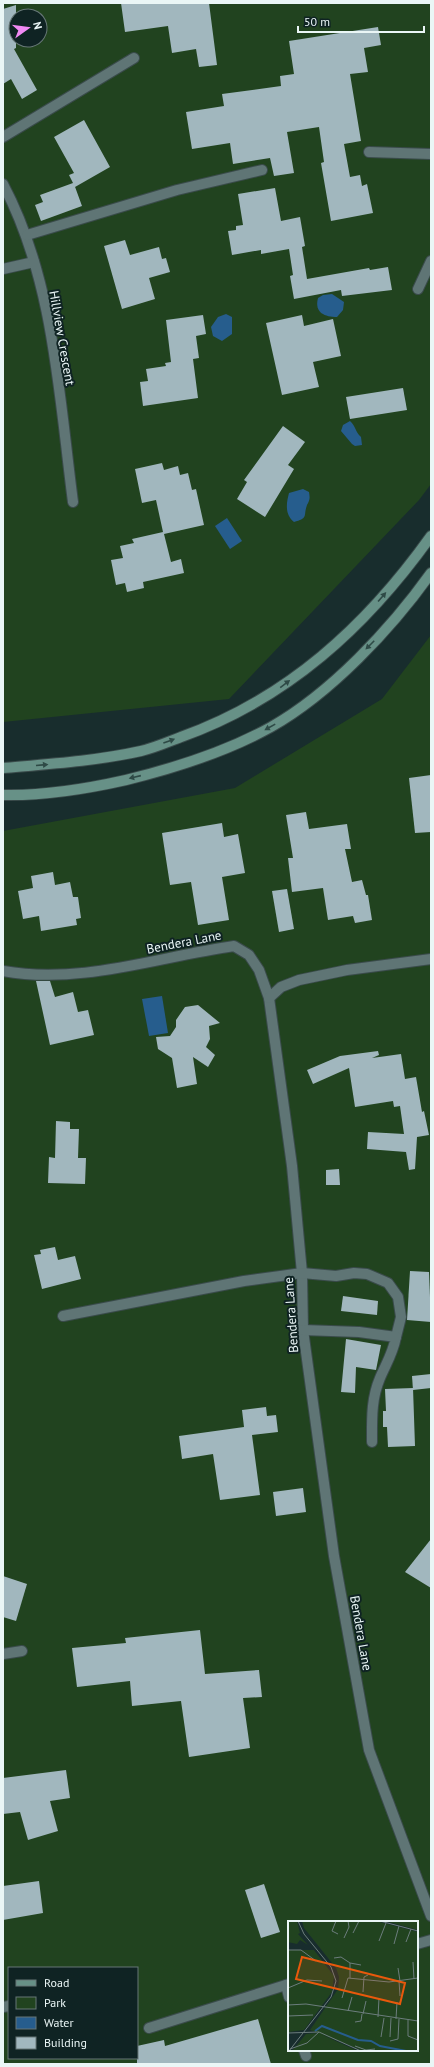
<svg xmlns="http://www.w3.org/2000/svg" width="434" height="2067" font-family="'PT Sans',sans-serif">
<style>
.green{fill:#21431f;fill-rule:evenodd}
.water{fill:#265d8d}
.building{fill:#a1b7be}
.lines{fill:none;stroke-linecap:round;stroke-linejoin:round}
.service-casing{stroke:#3a4b4b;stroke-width:12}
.minor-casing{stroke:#3a4b4b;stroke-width:12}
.secondary-casing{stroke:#3a4b4b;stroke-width:12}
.service{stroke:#5f7575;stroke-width:10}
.minor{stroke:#5f7575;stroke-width:10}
.secondary{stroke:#679187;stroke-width:10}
.oneway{fill:#2e4a46}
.labels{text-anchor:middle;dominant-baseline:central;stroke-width:4;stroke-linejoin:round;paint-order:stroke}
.street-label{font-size:13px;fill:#eaf6f6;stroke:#0f2323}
.inset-river{fill:none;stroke:#265d8d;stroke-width:2}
.inset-road{fill:none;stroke:#6c7d7d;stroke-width:1}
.view{fill:#e8590c;fill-opacity:0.15;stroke:#e8590c;stroke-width:2}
.inset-edge{fill:none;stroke:#eaf6f6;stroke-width:2}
</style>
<rect width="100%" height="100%" fill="#182d2d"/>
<!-- green -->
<g class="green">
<path d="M3,3h428v481l-12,16 -190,199 -226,23zM16,16h24v24h-24z"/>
<path d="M431,635v1429h-428v-1233l232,-43 147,-89zM289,1922h128v128h-128zM9,1968h128v90h-128z"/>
</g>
<!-- water -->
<g class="water">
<path d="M332,294l12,8 -1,8 -6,7c-12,0 -23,-4 -19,-19l5,-3z"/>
<polygon points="226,314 232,317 232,334 222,341 213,336 211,327 218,317"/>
<path d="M350,421c6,5 5,11 11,16l1,8 -7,1 -3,-2 -11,-13 2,-6z"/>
<path d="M303,489l6,3c1,6 1,8 -2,13 -4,11 2,13 -13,17 -9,-7 -8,-18 -5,-29z"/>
<polygon points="227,518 242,541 230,549 215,526"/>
<polygon points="162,996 168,1033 149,1036 142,999"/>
</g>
<!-- building -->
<g class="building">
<polygon points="121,3 209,3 217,65 199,67 196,49 172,53 168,26 125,32"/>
<polygon points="16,5 16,48 14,49 37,90 22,99 11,79 3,84 3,9"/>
<polygon points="378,27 381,45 364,48 368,72 350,74 361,141 344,144 350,177 360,175 362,186 367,184 373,213 331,221 321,163 324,162 319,127 287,132 294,173 274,176 270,158 233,164 230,143 192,149 186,112 224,106 222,94 281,86 280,76 294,74 289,41"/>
<polygon points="84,120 110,167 75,187 74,184 82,206 41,221 35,205 43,202 40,195 73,183 69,175 74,173 54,137"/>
<polygon points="275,188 281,221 300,217 305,246 302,247 307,279 369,268 370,270 388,267 392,290 342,296 341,290 294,299 290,276 293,275 289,249 261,254 261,250 232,255 228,231 236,230 236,226 243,225 238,194"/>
<polygon points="125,240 130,255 159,247 162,259 166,258 170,272 149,278 155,299 122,309 104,246"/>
<polygon points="203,315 206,334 196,336 199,358 193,359 198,398 143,406 140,382 148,381 146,369 166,366 165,363 171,362 166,320"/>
<polygon points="302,315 304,326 333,319 341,356 313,362 319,387 282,395 266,323"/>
<polygon points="403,388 407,410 350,419 346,397"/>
<polygon points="283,426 305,442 288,465 294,469 265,517 237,499 247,482 244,480"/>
<polygon points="162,463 164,470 178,466 180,475 188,473 192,490 196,489 204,525 164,534 171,562 181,559 184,573 143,582 144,588 127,592 125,583 116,585 111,560 123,558 120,546 134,543 132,539 163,532 156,500 142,503 135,469"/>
<polygon points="431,775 431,832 415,833 409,778"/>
<polygon points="306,812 309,829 347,824 351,849 345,849 352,882 362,880 366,895 368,895 372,920 355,923 353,916 328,920 323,888 292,892 288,858 293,858 286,815"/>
<polygon points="222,823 224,837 238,834 245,873 222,877 229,920 198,925 191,882 170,885 162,833"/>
<polygon points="53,872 55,885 70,882 73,897 78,897 81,918 76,919 77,925 41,931 39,916 23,919 18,891 33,888 31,876"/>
<polygon points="287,889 294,929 279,932 272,891"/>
<polygon points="36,981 50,981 55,997 73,992 78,1012 88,1010 94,1035 50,1045"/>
<polygon points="198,1005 220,1023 209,1026 210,1039 206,1047 215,1055 208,1067 193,1057 197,1084 177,1088 172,1058 158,1049 156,1037 170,1036 176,1027 176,1020 185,1007"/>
<polygon points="378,1051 379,1055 372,1058 401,1054 405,1079 416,1077 422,1112 424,1111 429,1135 417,1137 415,1169 409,1170 406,1152 367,1149 368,1132 404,1134 400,1106 394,1107 393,1101 355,1107 349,1068 313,1084 307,1070 340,1056"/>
<polygon points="56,1121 70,1122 70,1129 79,1129 78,1158 86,1158 85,1184 48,1183 49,1157 55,1158"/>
<polygon points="339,1169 340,1185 326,1185 326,1170"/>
<polygon points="55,1247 58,1260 75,1256 81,1279 42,1289 34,1255 41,1254 40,1250"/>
<polygon points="410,1271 429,1272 431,1322 407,1320"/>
<polygon points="343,1296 378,1301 377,1315 341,1311"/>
<polygon points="346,1339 381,1345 376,1370 356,1367 355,1393 341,1392"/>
<polygon points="431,1374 431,1388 413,1390 412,1376"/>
<polygon points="413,1388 415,1446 388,1447 387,1427 383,1427 383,1411 386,1411 385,1389"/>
<polygon points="266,1407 267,1416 276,1415 278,1432 252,1435 260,1495 220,1500 213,1454 182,1459 179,1436 244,1427 242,1410"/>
<polygon points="303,1488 306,1512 276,1516 273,1492"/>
<polygon points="431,1539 431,1588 405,1572"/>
<polygon points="3,1576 27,1584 16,1621 3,1617"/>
<polygon points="200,1630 205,1674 259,1670 262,1697 243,1698 250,1748 189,1757 181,1701 132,1706 130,1681 77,1687 72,1648 126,1643 125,1638"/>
<polygon points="66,1770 70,1798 50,1801 58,1831 28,1840 20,1812 3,1814 3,1778"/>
<polygon points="39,1881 43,1913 3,1920 3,1886"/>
<polygon points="264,1884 280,1932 261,1938 245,1890"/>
<polygon points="258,2019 271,2064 137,2064 137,2046 164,2040 165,2046"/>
</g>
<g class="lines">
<defs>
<g id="service">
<polyline points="3,269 34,262"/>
<polyline points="286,1985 289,1997"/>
<polyline points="304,2050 306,2056"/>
</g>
<g id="minor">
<polyline points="3,137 134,58"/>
<polyline points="369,152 431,154"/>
<path d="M3,184c51,96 56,212 70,318"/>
<polyline points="27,235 177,190 262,170"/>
<polyline points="418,289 431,261"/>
<path d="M3,971c78,14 154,-14 231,-25l15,9 10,15 10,28 23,168 10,107 1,57 31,226 35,194 62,166"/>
<polyline points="269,998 281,987 299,980 347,970 431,959"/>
<polyline points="63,1316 244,1281 302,1273 336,1276 354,1273 367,1274 388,1283 398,1297 401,1317 396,1337"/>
<path d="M303,1330l56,2 37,5c-3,16 -10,27 -16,41 -9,21 -8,42 -8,64"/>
<polyline points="3,1654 22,1651"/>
<polyline points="417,1944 431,1940"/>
<polyline points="3,2007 9,2006"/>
<polyline points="149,2028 289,1984"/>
</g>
<g id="secondary">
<path d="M3,768c46,-4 93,-7 138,-17 13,-3 27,-9 40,-14 106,-38 185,-110 250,-201"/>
<path d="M3,795c41,1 83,-6 123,-15 49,-12 100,-28 145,-53 60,-34 120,-98 160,-154"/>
</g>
</defs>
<!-- service casing -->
<use href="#service" class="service-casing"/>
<!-- minor casing -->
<use href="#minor" class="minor-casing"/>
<!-- secondary casing -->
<use href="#secondary" class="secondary-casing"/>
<!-- service -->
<use href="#service" class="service"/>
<!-- minor -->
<use href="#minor" class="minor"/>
<!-- secondary -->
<use href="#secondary" class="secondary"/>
</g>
<!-- one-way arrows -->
<defs><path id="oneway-solid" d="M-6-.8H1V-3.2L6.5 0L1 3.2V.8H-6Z"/></defs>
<g class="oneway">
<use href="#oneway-solid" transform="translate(382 597) rotate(-49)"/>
<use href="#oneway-solid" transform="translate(370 645) rotate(135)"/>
<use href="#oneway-solid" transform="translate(285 684) rotate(-37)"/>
<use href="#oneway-solid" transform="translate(270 727) rotate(151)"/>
<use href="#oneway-solid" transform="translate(169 741) rotate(-20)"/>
<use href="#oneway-solid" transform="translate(42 765) rotate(-5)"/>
<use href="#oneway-solid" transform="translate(135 777) rotate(167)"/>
</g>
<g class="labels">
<!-- street labels -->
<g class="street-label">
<text transform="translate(62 338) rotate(80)">Hillview Crescent</text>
<text transform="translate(184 942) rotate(-11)">Bendera Lane</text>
<text transform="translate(291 1315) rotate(-94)">Bendera Lane</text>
<text transform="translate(361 1633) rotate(80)">Bendera Lane</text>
</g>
</g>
<!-- overview -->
<g transform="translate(288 1921)">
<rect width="130" height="130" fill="#182d2d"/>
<path d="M0,0h9l3,12 -2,1 10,11 -8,-5 -3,4 -9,-2zM14,0h74l42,11v119h-54l-54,-21 28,-41 1,-12 -3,-9 -32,-40zM97,0h33v9zM0,29h26l20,26 -2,16 -28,38 -16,2zM30,112l40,18h-66l14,-17z" fill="#21431f"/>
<path class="inset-river" d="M27,110l7,-5 36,14 13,1 9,5 26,5"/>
<path class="inset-road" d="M48,0l-4,10 6,3M92,0l38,10M65,12l6,-12M56,17l5,-11 -1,-6M91,20l7,-18M118,21l5,-13M106,23l5,-18M0,29h13l15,11M46,37l7,-1 9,6 11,2M125,41l1,17M110,47l2,13M62,57v-15M111,60l1,15M0,67l19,-8 15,1M75,71l1,-15 4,-2M54,77l6,-20 41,4 29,-4M0,84l18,-1 112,17M60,90l4,-14M75,93l3,-13M0,95l25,-1M90,96l1,-19M108,98l1,-17M120,99v16l10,4M67,101l6,-1 1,-7M0,112l31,-1 42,19M93,116l3,-19M102,116l1,-19M102,120l8,-2 1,-20M67,125l11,4 9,-1M2,128l17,-6 12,-11M1,130l42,-54 5,-16 -5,-14 -27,-33 -6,-13"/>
<path class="view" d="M14,36l103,26 -5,21 -104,-25z"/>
<rect width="130" height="130" class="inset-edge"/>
</g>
<!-- border -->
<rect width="434" height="2067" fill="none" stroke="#eaf6f6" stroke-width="8"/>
<!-- legend -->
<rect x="8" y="1967" width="130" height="92" fill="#0f2323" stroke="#677777"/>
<rect x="16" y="1980" width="20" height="6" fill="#679187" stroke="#677777"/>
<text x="44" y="1987" font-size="12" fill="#eaf6f6">Road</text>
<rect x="16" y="1997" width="20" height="12" fill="#21431f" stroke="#677777"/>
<text x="44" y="2007" font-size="12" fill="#eaf6f6">Park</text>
<rect x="16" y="2017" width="20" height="12" fill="#265d8d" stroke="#677777"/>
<text x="44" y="2027" font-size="12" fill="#eaf6f6">Water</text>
<rect x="16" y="2037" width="20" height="12" fill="#a1b7be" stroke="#677777"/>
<text x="44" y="2047" font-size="12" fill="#eaf6f6">Building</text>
<!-- north arrow -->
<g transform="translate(28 28) rotate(76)"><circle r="19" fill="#0f2323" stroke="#677777"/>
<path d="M0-3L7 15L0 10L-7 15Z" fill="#f18af4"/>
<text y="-6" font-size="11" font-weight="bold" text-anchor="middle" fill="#eaf6f6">N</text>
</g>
<!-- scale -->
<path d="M298 26v6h126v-6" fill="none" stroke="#eaf6f6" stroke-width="2"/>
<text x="304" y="26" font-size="12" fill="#eaf6f6" stroke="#0f2323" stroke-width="3" paint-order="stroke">50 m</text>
</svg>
